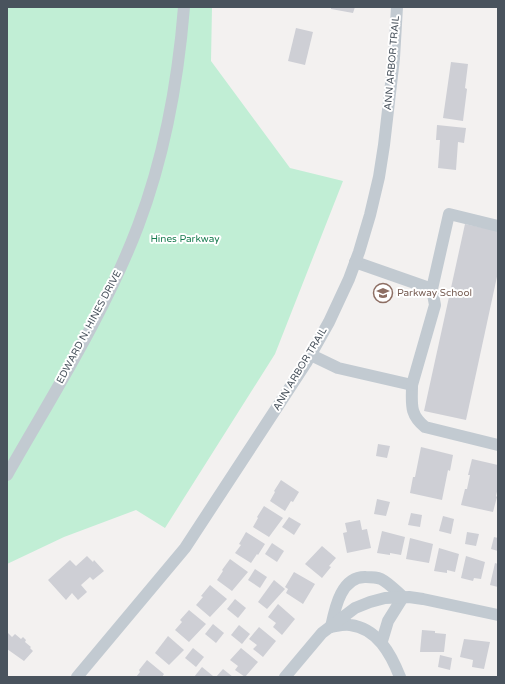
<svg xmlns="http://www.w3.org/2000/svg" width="505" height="684" font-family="'Varela Round',sans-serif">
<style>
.green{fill:#c1eed5}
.building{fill:#cecfd5}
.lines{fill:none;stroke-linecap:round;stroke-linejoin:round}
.minor{stroke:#c2cad1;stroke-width:12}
.labels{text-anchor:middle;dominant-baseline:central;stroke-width:4;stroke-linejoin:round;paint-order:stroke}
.street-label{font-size:10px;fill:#49535d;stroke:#fff}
.park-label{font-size:10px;fill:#1b7d51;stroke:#fff}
.education-label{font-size:10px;fill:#785e54;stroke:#fff;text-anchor:start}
</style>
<rect width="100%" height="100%" fill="#f3f1f0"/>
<!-- green -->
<polygon class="green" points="7,7 212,7 211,61 290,168 343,181 275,354 165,528 136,510 64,537 7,564"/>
<!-- building -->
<g class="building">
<polygon points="331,7 355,7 353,13 331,9"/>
<polygon points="296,28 313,32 305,65 288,61"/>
<polygon points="451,62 468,64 465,88 467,89 463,121 443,118"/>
<polygon points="437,125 466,128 464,143 458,142 456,170 438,168 440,140 436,140"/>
<polygon points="465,224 498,231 498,272 466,420 424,411"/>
<polygon points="378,444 390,446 387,458 376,456"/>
<polygon points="421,447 453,455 450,471 448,470 442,500 410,493 413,477 415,477"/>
<polygon points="472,459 498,465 498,487 496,496 497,497 493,512 461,505 465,489 467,489 470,475 468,475"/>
<polygon points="281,480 299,492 293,502 291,501 285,511 270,501 275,492 274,491"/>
<polygon points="377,499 390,502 386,516 374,514"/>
<polygon points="264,506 283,518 269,537 253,527 258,518 257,517"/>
<polygon points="411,513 422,515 420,527 408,525"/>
<polygon points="443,516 454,519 451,534 439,531"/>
<polygon points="289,517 301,524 294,535 282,527"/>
<polygon points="360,520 362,530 367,529 371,548 347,553 343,533 347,532 345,523"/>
<polygon points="382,531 405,537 401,555 390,553 390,555 377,553"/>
<polygon points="246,532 265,544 258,555 257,554 251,563 235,553 241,545 239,544"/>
<polygon points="467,532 479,534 476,546 465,544"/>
<polygon points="494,537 498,538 498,551 491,549"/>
<polygon points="410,538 433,544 429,563 406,559"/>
<polygon points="272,543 284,551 277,562 265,554"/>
<polygon points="322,546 336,558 329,566 331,567 322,578 305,564"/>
<polygon points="439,548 459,554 455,572 447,570 447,573 434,571"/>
<polygon points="87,556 93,562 94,560 104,571 93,580 90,577 81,585 87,592 78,600 72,593 66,600 48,580 70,560 76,566"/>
<polygon points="466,556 485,562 481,579 474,578 473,581 461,578"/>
<polygon points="230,559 248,572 232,591 217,580 223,571 222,570"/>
<polygon points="495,563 498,564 498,587 490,585"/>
<polygon points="255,569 267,577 260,588 248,580"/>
<polygon points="294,572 315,584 303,604 286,593 288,589 285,587"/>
<polygon points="274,580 285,589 267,609 258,602"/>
<polygon points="210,585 227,599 210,617 196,605 203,597 201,596"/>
<polygon points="235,599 246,608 238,618 227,609"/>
<polygon points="278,604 295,619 282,635 273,627 276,623 268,617"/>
<polygon points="189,610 206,624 189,642 175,630 182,622 180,620"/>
<polygon points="213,624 224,633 216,643 205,634"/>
<polygon points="239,625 250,634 242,644 231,635"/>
<polygon points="259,627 276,641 263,657 253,649 257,645 249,639"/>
<polygon points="422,630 435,631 435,633 446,634 444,652 420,652"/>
<polygon points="8,633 12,637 15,634 21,639 23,637 26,640 25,642 31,647 30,648 33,651 24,661 7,649"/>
<polygon points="168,636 184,650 169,665 155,653"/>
<polygon points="464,639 490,642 484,669 472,667 473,660 460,657"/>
<polygon points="193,648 204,657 196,667 185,658"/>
<polygon points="241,648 258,662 245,677 235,670 238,666 230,660"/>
<polygon points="440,655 452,658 450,670 438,667"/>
<polygon points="147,660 164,674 162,677 136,677 140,672 139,670"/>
<polygon points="202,667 213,676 212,677 194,677"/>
<polygon points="223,669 233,677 216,677"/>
</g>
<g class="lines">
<!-- minor -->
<g class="minor">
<polyline points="355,262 432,289 449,214 498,226"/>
<path d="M311,355l27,13 74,17c0,19 -3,29 13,42l73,18"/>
<polyline points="412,385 435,305 432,289"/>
<path d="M7,475c46,-81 98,-162 131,-249 27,-71 40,-144 46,-219"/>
<path d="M382,641l6,-20 15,-24c-7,-6 -14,-14 -22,-18 -5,-2 -10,-2 -15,-2 -25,-1 -31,31 -35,50 6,-1 13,-3 19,-2 27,3 41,29 50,52"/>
<polyline points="77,677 185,548 306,363 329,322 349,279 359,252 370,215 379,177 384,145 394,58 397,7"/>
<polyline points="285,677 322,633 355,608 370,602 385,598 409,597 423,599 498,615"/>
</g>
</g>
<!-- icons -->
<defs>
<symbol id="school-ring" viewBox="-11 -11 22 22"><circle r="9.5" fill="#fff" stroke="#8d6e63" stroke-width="1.5"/><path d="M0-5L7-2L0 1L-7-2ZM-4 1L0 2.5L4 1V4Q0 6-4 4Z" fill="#8d6e63"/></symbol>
</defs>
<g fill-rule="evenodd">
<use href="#school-ring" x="372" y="282" width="22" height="22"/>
</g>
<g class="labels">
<!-- street labels -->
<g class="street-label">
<text transform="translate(392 63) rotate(-85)">ANN ARBOR TRAIL</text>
<text transform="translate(89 327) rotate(-62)">EDWARD N. HINES DRIVE</text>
<text transform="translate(300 369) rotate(-59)">ANN ARBOR TRAIL</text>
</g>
<!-- park labels -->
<g class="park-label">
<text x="185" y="239">Hines Parkway</text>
</g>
<!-- education labels -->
<g class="education-label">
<text x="397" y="293">Parkway School</text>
</g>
</g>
<!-- border -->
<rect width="505" height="684" fill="none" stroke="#49535d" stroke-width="16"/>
</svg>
